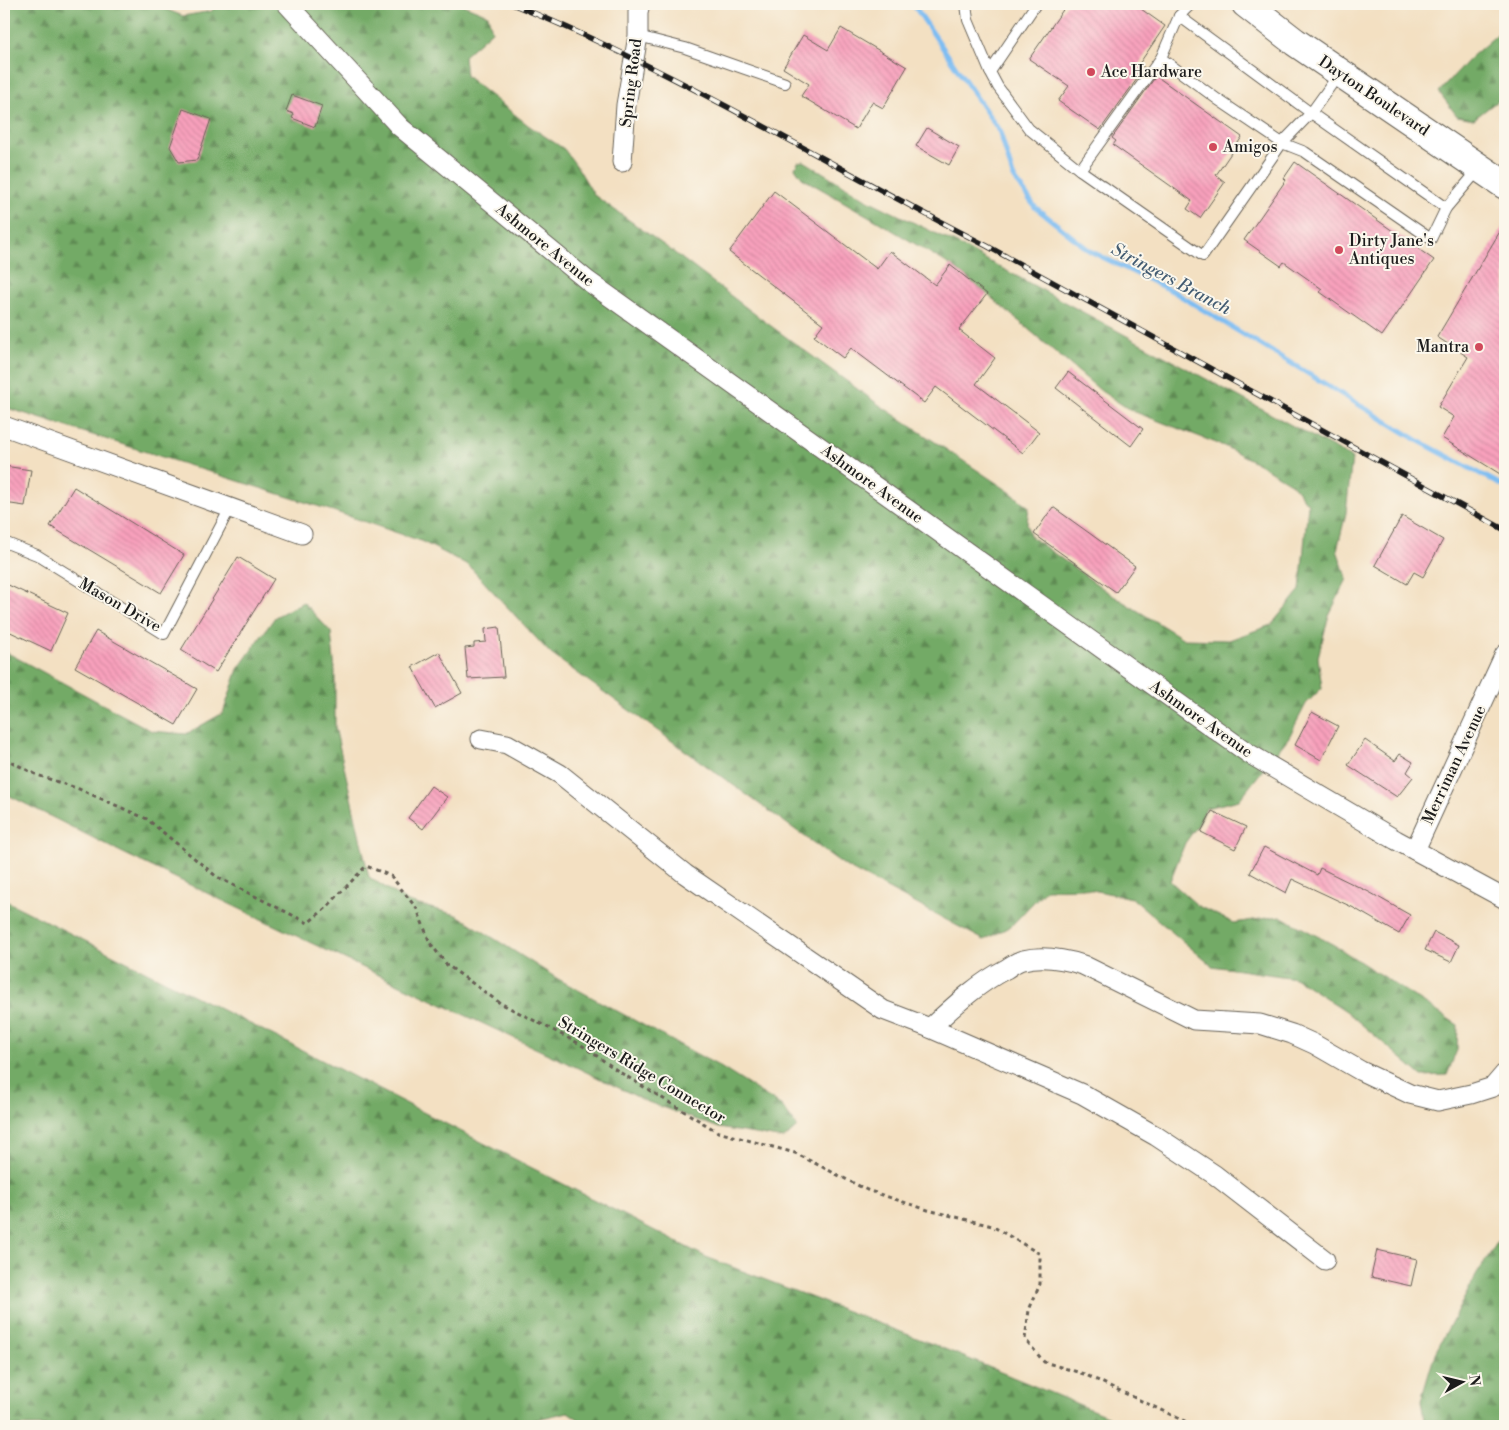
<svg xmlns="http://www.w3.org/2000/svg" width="1509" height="1430" font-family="'Libre Bodoni',serif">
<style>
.forest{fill:url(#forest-firs);stroke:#486341}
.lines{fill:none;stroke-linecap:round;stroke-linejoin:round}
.stream{stroke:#7ebdf2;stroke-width:5}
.building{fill:url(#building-back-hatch)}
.lane-casing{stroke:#676156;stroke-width:12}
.street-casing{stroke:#676156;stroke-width:21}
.secondary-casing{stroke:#676156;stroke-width:30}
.path{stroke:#676156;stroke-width:3;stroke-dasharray:4 4;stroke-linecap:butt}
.lane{stroke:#fff;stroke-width:10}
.street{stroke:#fff;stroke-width:19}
.secondary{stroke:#fff;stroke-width:28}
.rail-casing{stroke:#1c1c1c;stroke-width:5.5}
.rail{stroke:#fbf7ec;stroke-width:4;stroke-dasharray:11;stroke-linecap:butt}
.poi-dot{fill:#d1495b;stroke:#fbf7ec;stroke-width:2}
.labels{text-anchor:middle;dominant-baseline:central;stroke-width:4;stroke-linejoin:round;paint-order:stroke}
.poi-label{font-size:16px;fill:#1c1c1c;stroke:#fbf7ec;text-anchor:start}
.street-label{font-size:16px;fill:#1c1c1c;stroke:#fbf7ec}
.water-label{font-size:18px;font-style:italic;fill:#435c72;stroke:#fbf7ec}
</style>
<defs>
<pattern id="forest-firs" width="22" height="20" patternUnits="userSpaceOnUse" patternTransform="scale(1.25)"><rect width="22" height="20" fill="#73aa66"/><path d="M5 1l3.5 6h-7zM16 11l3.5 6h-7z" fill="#5e8a53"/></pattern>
<pattern id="building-back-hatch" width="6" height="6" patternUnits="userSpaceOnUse" patternTransform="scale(1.25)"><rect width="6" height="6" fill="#f8a0bc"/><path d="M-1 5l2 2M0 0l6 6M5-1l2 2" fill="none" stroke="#d489a1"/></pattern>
</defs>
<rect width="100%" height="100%" fill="#fbf7ec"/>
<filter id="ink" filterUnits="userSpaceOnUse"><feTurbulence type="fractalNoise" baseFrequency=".02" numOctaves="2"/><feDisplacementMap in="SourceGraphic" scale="10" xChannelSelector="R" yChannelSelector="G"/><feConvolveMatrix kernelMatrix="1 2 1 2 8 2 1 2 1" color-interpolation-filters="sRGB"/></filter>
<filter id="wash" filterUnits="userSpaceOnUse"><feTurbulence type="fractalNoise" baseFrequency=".0096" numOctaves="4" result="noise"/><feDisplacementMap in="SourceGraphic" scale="20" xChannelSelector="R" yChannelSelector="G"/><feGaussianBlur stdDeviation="1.12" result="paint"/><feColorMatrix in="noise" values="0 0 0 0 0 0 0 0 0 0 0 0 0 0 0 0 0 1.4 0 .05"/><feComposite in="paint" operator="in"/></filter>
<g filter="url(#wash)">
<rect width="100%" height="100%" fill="#f3e0c2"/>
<!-- forest -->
<g class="forest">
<polygon points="4,4 152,4 183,16 212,11 216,4 461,4 488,15 492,31 464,56 466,76 528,125 564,149 578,168 594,195 672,251 760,318 878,404 1010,492 1029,507 1027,523 1030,536 1112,595 1184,639 1229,640 1271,625 1300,590 1308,504 1292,484 1259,464 1224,446 1130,410 1101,391 987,294 950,265 877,221 802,178 795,168 798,162 804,161 866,199 961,246 1352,458 1346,513 1337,550 1347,579 1329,615 1318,657 1322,688 1306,704 1289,737 1239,800 1206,808 1198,825 1185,843 1170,881 1198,906 1234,923 1280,916 1334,945 1458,1025 1457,1050 1447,1075 1422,1076 1346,1011 1295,978 1212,966 1132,898 1082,888 1046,889 1011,926 984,940 847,867 551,654 468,565 421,541 333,511 4,407"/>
<polygon points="1505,13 1505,95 1474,119 1457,116 1439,92 1469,59 1501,31"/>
<polygon points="303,602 331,632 335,671 335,727 369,877 408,902 457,915 558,979 717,1065 782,1106 797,1127 784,1139 719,1128 648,1102 578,1068 351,962 123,853 4,793 4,651 152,731 186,734 223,713 238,669 275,617"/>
<polygon points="4,900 294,1046 706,1257 935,1345 1131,1426 588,1426 568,1412 521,1423 518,1426 4,1426"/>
<polygon points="1505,1233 1505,1426 1425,1426 1421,1400 1435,1353 1477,1274 1502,1235"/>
</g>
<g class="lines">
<!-- stream -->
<polyline class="stream" points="913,4 1000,132 1013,176 1035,207 1090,251 1174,292 1417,440 1505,487"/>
</g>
<g id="blocks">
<!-- building -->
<g class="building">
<polygon points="1067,4 1134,4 1165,26 1139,64 1145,68 1100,130 1058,101 1069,86 1029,59"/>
<polygon points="841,28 907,67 883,108 872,102 856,129 801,96 809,84 783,68 803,35 828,50"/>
<polygon points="1156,76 1242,137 1216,175 1225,182 1200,218 1187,209 1192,201 1113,145 1116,141 1112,138"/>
<polygon points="292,95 322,106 315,127 292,118 294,114 286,111"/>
<polygon points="183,109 211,119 197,160 179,162 170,147"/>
<polygon points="927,128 959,147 949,165 916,146"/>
<polygon points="1295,162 1434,260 1382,336 1320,292 1322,289 1284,262 1281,266 1244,240 1286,180 1284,178"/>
<polygon points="774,191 877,269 890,251 935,285 950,265 987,294 959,330 995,358 976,384 1039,432 1023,453 936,387 924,403 851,348 843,358 814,336 823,324 729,252"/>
<polygon points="1505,223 1505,477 1442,438 1454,417 1438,407 1468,357 1437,337"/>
<polygon points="1068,372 1143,429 1131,446 1056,388"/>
<polygon points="4,466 31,470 25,506 4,503"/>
<polygon points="74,487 184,555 161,593 50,526"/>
<polygon points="1053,507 1135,566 1116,592 1034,534"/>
<polygon points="1402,516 1443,540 1423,577 1414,572 1407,584 1375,565"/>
<polygon points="238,557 274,579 216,672 181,650"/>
<polygon points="4,583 68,613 51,651 4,629"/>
<polygon points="499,627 504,677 468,679 465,648 474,647 474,643 486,642 485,629"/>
<polygon points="96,631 197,689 176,725 75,667"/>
<polygon points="439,652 462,693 435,708 412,667"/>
<polygon points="1312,712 1338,726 1321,760 1295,745"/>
<polygon points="1365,740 1395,761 1400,754 1413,762 1407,772 1413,777 1397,797 1348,765"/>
<polygon points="431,786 447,797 423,829 408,818"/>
<polygon points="1212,811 1246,827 1235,849 1201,832"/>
<polygon points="1264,847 1317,875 1320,868 1369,892 1410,915 1399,934 1352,907 1292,879 1286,893 1250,873"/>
<polygon points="1434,932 1459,945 1451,962 1425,950"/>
<polygon points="1377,1250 1417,1259 1411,1286 1371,1277"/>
</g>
</g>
</g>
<g filter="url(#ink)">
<use href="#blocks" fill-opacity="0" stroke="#676156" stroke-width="1"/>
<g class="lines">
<defs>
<g id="lane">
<polyline points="966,4 968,20 990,72"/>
<polyline points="1036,4 990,72 998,87 1029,129 1080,170 1203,256 1282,143 1217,99 1161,58"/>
<polyline points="1179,16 1311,113 1446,208"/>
<polyline points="638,36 685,48 785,83"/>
<polyline points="1339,74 1311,113 1282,143 1305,152 1431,239 1446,208 1479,169"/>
<polyline points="1080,170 1161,58 1179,16 1191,4"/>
<polyline points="4,542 37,555 164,634 230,508"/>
</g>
<g id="street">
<polyline points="287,4 400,127 588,281 1248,753 1396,840 1505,899"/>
<polyline points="622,162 626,105 638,36 638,12 640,4"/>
<polyline points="4,426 302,534"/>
<polyline points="481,739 507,744 560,774 685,874 883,1010 930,1028 1082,1094 1156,1136 1215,1175 1325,1260"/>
<polyline points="1415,850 1505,654"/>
<path d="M930,1028c24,-22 47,-44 76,-59 5,-3 11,-8 17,-9 20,-5 41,-1 60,5l111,55 66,4 32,10 22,10 47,27 49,23 28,7 33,-7 22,-7 12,-14"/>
</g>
<polyline id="secondary" points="1246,4 1295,42 1505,185"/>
</defs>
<!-- lane casing -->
<use href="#lane" class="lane-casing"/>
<!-- street casing -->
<use href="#street" class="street-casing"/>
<!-- secondary casing -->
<use href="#secondary" class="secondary-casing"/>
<!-- path -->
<g class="path">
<polyline points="4,758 37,775 79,789 147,819 217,877 308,923 327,907 366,866 391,876 417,909 430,943 447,965 500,1003 580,1044 621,1073 718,1132 795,1153 867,1190 928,1210 992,1226 1040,1254 1040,1284 1029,1310 1025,1339 1044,1362 1084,1374 1195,1426"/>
<polyline points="4,1210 4,1244"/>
</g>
<!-- lane -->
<use href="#lane" class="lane"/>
<!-- street -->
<use href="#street" class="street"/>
<!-- secondary -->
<use href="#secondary" class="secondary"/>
<defs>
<path id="rail" d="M512,4c165,67 316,161 475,242l518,284"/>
</defs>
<!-- rail casing -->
<use href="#rail" class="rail-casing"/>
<!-- rail -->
<use href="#rail" class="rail"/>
</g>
</g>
<!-- markers -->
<g class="poi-dot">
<circle cx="1091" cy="72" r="5"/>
<circle cx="1213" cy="147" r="5"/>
<circle cx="1339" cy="250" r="5"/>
<circle cx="1479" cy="347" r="5"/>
</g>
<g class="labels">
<!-- poi labels -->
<g class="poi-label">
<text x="1101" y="72">Ace Hardware</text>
<text x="1223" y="147">Amigos</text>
<text x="1349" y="241">Dirty Jane's<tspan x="1349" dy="18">Antiques</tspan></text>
<text x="1469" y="347" text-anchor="end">Mantra</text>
</g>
<!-- street labels -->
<g class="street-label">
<text transform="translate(631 83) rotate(-83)">Spring Road</text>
<text transform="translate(1374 96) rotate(34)">Dayton Boulevard</text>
<text transform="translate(545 245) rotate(39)">Ashmore Avenue</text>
<text transform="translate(872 484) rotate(36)">Ashmore Avenue</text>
<text transform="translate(120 605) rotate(30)">Mason Drive</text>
<text transform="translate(1201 719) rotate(35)">Ashmore Avenue</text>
<text transform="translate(1454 765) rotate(-65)">Merriman Avenue</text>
<text transform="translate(642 1070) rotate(31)">Stringers Ridge Connector</text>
</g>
<!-- water labels -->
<g class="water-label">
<text transform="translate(1171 279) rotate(28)">Stringers Branch</text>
</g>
</g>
<!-- margin -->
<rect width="1509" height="1430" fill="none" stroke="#fbf7ec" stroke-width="20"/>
<!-- north arrow -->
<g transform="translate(1462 1382) rotate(82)" stroke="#fbf7ec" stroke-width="4" paint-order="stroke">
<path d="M0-4L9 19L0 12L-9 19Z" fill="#1c1c1c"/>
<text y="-8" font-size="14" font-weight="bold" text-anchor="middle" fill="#1c1c1c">N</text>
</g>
</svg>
